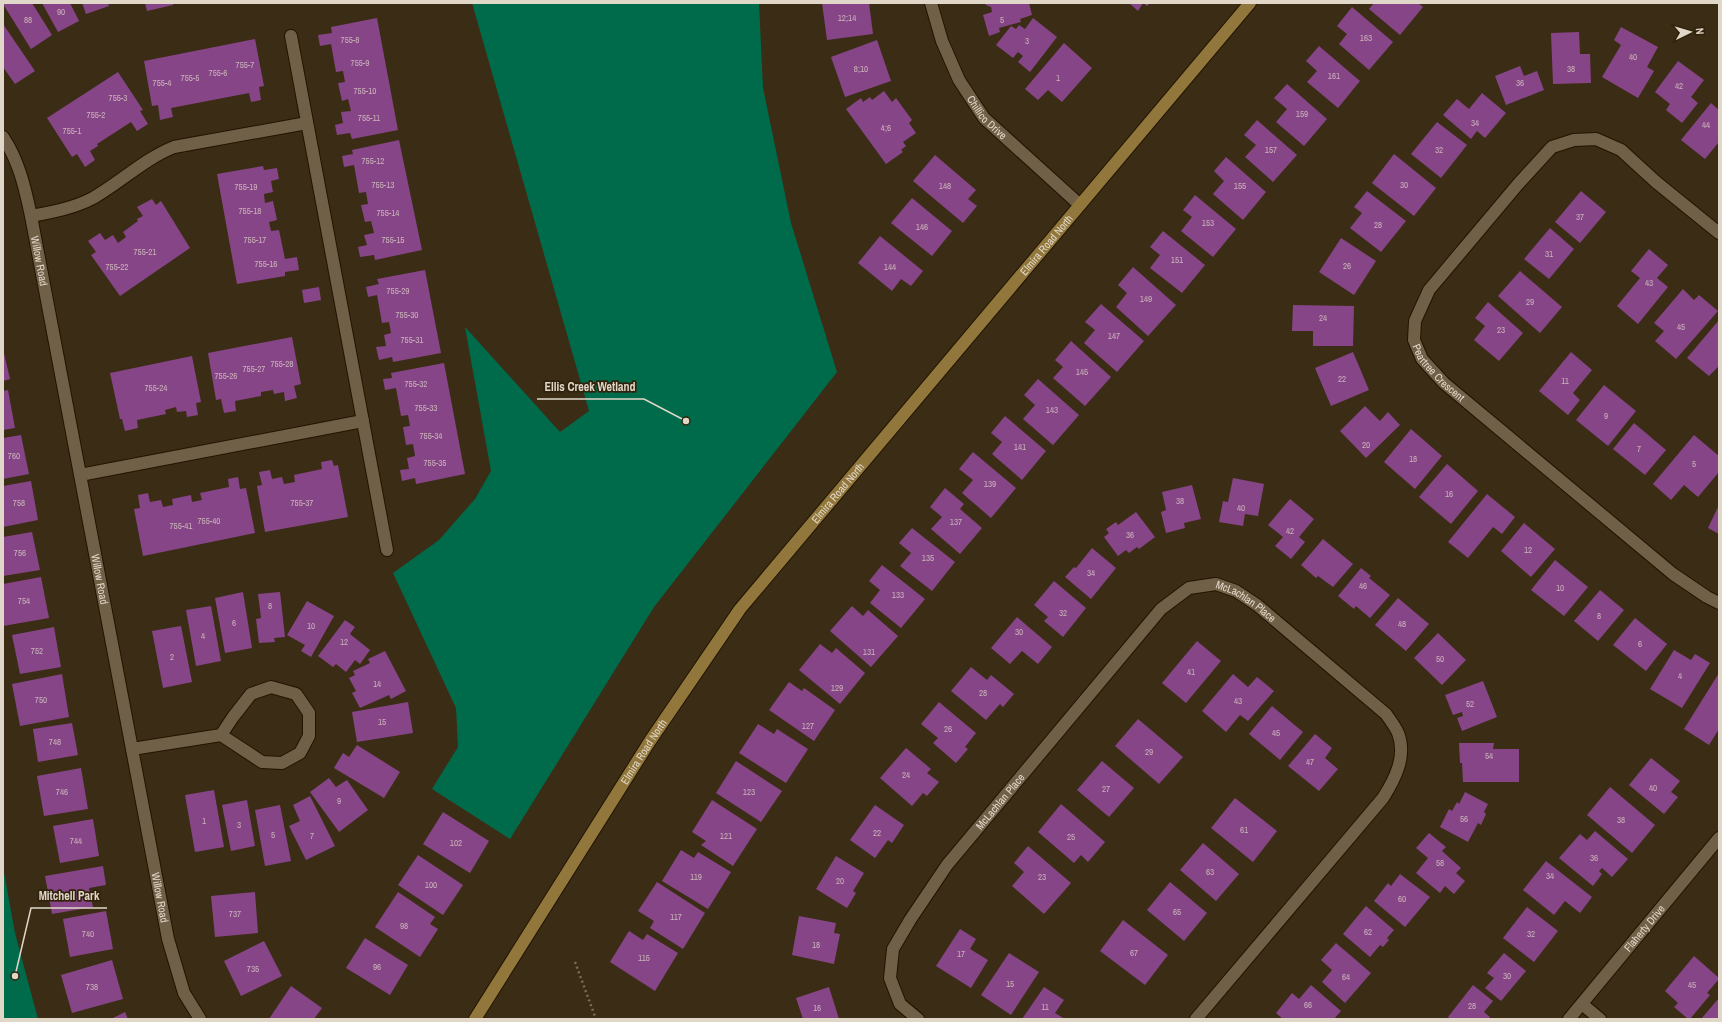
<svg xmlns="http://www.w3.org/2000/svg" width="1722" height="1022" font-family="'Archivo Narrow',sans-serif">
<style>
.forest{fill:#006b4b}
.building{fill:#864587}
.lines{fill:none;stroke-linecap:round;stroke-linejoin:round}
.minor-casing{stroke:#221400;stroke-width:14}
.major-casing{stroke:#221400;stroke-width:14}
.path{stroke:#7a6d59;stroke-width:2.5;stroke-dasharray:2 3;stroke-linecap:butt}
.minor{stroke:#716048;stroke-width:12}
.major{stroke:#91773b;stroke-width:12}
.labels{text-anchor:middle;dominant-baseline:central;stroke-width:3.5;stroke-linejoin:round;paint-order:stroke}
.number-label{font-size:9px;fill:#cab2b8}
.street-label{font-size:11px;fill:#e0d7c9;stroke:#31220b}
.leader{fill:none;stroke:#e0d7c9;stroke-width:1.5}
.callout-dot{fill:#e0d7c9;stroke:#31220b;stroke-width:1.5}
.callout-label{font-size:12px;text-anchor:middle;font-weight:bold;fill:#e0d7c9;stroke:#31220b;stroke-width:3.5;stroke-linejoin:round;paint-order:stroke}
</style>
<rect width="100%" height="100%" fill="#3b2c15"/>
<!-- forest -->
<g class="forest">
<polygon points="472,3 759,3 763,88 791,223 837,372 654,607 510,839 432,789 458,747 456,708 393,573 439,540 475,499 491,471 465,327 560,432 589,411"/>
<polygon points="3,867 15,933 38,1019 3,1019"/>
</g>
<!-- building -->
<g class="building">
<polygon points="5,3 32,3 52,35 31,49 3,4"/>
<polygon points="42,3 70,3 79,21 58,32"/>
<polygon points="82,3 108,3 109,6 86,14"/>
<polygon points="145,3 173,3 173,5 147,11"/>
<polygon points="822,3 869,3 873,34 827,40"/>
<polygon points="985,3 1029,3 1032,15 1020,19 1021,22 999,28 1000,32 989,36 983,15 992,12 991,7 986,5"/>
<polygon points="1129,3 1150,3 1147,6 1143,3 1138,11"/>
<polygon points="1374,3 1418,3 1423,7 1400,35 1369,9"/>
<polygon points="1352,7 1393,42 1369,70 1339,44 1347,34 1337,26"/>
<polygon points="377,18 398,130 352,139 350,133 337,135 335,125 343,123 341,112 351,111 348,99 342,101 338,83 345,82 343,71 336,72 331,44 320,46 318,35 332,33 331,27"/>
<polygon points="1033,18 1057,37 1030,72 1018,62 1023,56 1018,52 1013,58 996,45 1011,26 1016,29 1019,25 1025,29"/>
<polygon points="3,24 35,71 15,84 3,67"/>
<polygon points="1621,27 1658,47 1647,67 1654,71 1638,98 1602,77 1621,45 1614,40"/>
<polygon points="1579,32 1580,54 1590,54 1591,83 1553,84 1551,33"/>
<polygon points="255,39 264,86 259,87 261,100 251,102 249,93 171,108 173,117 160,120 158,105 152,106 144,61"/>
<polygon points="877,40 891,81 845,97 831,57"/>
<polygon points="1064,43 1092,68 1062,102 1048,90 1038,100 1025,89"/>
<polygon points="1319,46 1360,81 1338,108 1307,82 1317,71 1306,61"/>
<polygon points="1678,61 1704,80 1691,97 1698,103 1682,123 1666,110 1670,104 1655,92"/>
<polygon points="1520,66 1524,76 1537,71 1544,90 1506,105 1495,76"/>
<polygon points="118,72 143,110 140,111 148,124 137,131 131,122 97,144 98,146 90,151 95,160 85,167 77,154 72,157 47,118"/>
<polygon points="1287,84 1327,119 1304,146 1276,122 1287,109 1274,98"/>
<polygon points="884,91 892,102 896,98 912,120 909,123 916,133 903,142 906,146 901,150 903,152 886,164 846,109 861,98 863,102 870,97 872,100"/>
<polygon points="1482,93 1506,113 1485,138 1477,131 1471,139 1443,115 1457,99 1469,109"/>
<polygon points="1711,103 1719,110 1719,142 1705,159 1681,140"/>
<polygon points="1257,120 1297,155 1273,182 1245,157 1256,145 1244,135"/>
<polygon points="1437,122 1467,145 1441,178 1411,154"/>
<polygon points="399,140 422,250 375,260 374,255 360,257 358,247 367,245 364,235 374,233 371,221 365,222 361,205 368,204 366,192 359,193 354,165 344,167 342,156 353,154 352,150"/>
<polygon points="1394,154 1436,188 1414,216 1372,183"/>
<polygon points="935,155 976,190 968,199 977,206 963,223 913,181"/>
<polygon points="1226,157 1266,192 1243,220 1213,194 1224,181 1214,171"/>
<polygon points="263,166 264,170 277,168 279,179 271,181 273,192 264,194 265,203 273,201 277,220 269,222 271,231 279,230 285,259 297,257 299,270 285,272 285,276 237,284 217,174"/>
<polygon points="1367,191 1406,221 1381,252 1350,228 1362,213 1354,207"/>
<polygon points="1581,191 1606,212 1580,243 1555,222"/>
<polygon points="1195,195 1236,229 1213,257 1181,231 1192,217 1183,210"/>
<polygon points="912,198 952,231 932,256 891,223"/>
<polygon points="152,199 156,205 161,201 190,248 120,296 91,255 96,252 88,241 100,233 105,240 113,235 118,243 126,237 123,232 138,221 137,219 143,216 137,207"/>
<polygon points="1550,228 1574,249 1549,279 1524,259"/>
<polygon points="1163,231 1205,265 1182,293 1150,268 1160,255 1150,247"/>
<polygon points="880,236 923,271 911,286 901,279 892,291 858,263"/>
<polygon points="1341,238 1376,261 1354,295 1319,272"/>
<polygon points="1649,249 1668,265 1657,278 1668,287 1638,324 1617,306 1640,278 1631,271"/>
<polygon points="1133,267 1176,305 1148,336 1116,307 1127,293 1118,285"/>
<polygon points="425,270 441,353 393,362 392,357 379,360 376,347 386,346 384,335 391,333 389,322 382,323 377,295 368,297 366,287 379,284 377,279"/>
<polygon points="1520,271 1562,307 1540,333 1498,296"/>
<polygon points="319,287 321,300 304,303 302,290"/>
<polygon points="1683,289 1694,300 1699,295 1718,311 1676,359 1655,341 1664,331 1654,323"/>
<polygon points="1488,302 1523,333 1499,361 1474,340 1485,326 1475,318"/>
<polygon points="1101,304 1144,341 1117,372 1084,343 1095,330 1085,322"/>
<polygon points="1293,305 1354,306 1353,346 1313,346 1313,331 1292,331"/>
<polygon points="1719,320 1719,366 1709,376 1687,358"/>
<polygon points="292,337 301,384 294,386 297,398 285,401 284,392 274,394 273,390 261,392 261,396 235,401 236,411 224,413 221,399 216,400 208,353"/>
<polygon points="1071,341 1111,377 1085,406 1053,378 1063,367 1055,360"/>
<polygon points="3,349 10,379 3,381"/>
<polygon points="1353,352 1369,390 1331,406 1315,368"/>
<polygon points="1571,352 1592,370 1573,393 1580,400 1568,415 1539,391"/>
<polygon points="192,356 201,402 196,403 198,415 187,417 186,411 177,412 176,407 165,410 166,414 137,420 138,428 125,431 122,419 120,419 110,373"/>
<polygon points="444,363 465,474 416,484 415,478 402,481 400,470 409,469 407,458 415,456 413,444 406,445 403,427 410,426 408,415 401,416 396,388 385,390 383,379 392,378 391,373"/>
<polygon points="1038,379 1079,415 1053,445 1023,419 1035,405 1024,395"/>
<polygon points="1604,385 1636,411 1608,446 1576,420"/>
<polygon points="8,390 15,428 3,430 3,391"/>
<polygon points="1365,406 1380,421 1388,412 1400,425 1366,458 1340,431"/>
<polygon points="1005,416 1046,451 1022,480 992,454 1002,442 991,433"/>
<polygon points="1634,423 1666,450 1645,475 1613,449"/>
<polygon points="1411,429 1442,456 1415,489 1384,462"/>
<polygon points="21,435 29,474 3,479 3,438"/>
<polygon points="1694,435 1719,456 1719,472 1698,497 1684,485 1671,500 1653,484"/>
<polygon points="973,452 1016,488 991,518 962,493 973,480 959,469"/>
<polygon points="332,460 334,466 338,465 348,517 265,532 257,486 262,485 259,472 270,470 272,479 282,477 284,484 295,482 294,475 322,469 321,462"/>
<polygon points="1447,464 1478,491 1451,524 1419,497"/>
<polygon points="238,477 240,489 246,488 255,533 143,556 134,509 140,508 138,495 148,493 150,502 161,500 163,507 173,505 172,499 191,495 192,502 202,500 200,493 229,487 228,479"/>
<polygon points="1233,478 1264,484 1258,516 1245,514 1243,526 1219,522 1223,501 1228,502"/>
<polygon points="31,481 38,520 3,527 3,486"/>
<polygon points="1192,485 1201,519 1184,523 1185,528 1166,533 1161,512 1166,510 1162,492"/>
<polygon points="945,488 964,504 960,509 982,528 960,554 931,529 942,517 930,507"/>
<polygon points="1487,494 1515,517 1502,534 1493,527 1468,558 1448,542"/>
<polygon points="1290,499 1314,519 1299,537 1305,542 1291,559 1275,546 1283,537 1268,525"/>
<polygon points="1719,505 1719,534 1708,528"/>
<polygon points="1136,512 1155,537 1139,549 1137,547 1129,553 1126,550 1118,556 1104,537 1109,533 1106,529 1116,522 1118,525"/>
<polygon points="1524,523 1555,549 1531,577 1501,551"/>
<polygon points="912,528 955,562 932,591 900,566 911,553 899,543"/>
<polygon points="32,532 40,570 3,576 3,537"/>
<polygon points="1323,539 1353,564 1333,587 1318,576 1316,578 1301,565"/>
<polygon points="1092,548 1116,568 1091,599 1065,577 1074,567 1076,568"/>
<polygon points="1555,560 1588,587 1564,616 1531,590"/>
<polygon points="882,565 925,599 901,628 870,603 880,590 869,581"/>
<polygon points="1361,568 1371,576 1369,578 1390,595 1370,618 1356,606 1354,609 1338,596"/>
<polygon points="41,577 49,618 3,626 3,584"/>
<polygon points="1054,581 1086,608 1063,637 1044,621 1048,617 1034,605"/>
<polygon points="1600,590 1624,610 1598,641 1574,621"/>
<polygon points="243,592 252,648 225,653 215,598"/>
<polygon points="280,592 285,637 274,638 275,642 259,643 256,619 261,618 258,594"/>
<polygon points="1398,598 1429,624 1406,651 1375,625"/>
<polygon points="307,601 334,616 311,657 301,651 305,645 287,635"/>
<polygon points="211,606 221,661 196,666 186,610"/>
<polygon points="852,606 863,616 868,610 898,636 871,667 830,631"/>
<polygon points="1017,617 1052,647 1038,664 1022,651 1010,664 991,648"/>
<polygon points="1635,618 1667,644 1646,671 1613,645"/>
<polygon points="345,620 355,627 350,634 370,650 360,664 355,660 346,672 336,664 333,667 318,656"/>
<polygon points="181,626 192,682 163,688 152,631"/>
<polygon points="54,627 61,667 20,674 12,635"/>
<polygon points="1438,633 1466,660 1442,685 1414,658"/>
<polygon points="1197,641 1221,661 1186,703 1162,683"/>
<polygon points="820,644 832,653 836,648 865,673 840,704 799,670"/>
<polygon points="1674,650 1691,660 1695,654 1710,663 1682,708 1650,689"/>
<polygon points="385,651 406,691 391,699 389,695 360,708 352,693 356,691 349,678 355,675 353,671 370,663 368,659"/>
<polygon points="971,667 987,680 991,675 1014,694 1003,707 1000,704 986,720 951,691"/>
<polygon points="1719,673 1719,729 1709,745 1684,729"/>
<polygon points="62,674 69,717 20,726 12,684"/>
<polygon points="1233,674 1248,687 1257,677 1274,691 1248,721 1240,715 1226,732 1202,711"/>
<polygon points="1483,681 1497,717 1462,731 1457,718 1463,716 1462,712 1453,715 1445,695"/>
<polygon points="789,682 802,691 804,688 835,710 814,741 769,710"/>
<polygon points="408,702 413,733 357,742 352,712"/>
<polygon points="939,702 976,733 965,747 968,749 956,763 933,743 938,738 921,724"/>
<polygon points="1272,706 1303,732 1280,760 1249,734"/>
<polygon points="1138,719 1183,757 1159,784 1115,746"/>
<polygon points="72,723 78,755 38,762 33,729"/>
<polygon points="758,724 774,734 777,729 808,749 786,783 739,753"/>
<polygon points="1315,734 1332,748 1325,758 1338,769 1319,791 1288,766"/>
<polygon points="1459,743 1494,743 1493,749 1519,749 1519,782 1463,782 1462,763 1460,763"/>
<polygon points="357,745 400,772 384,798 334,768 343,753 349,757"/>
<polygon points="906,748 931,769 927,773 939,782 927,796 923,793 912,806 880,778"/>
<polygon points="1651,758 1680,781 1671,792 1678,797 1664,814 1629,785"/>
<polygon points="736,761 782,791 761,822 716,793"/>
<polygon points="1102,761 1134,788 1109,817 1077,790"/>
<polygon points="81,768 88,809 44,816 37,776"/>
<polygon points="329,778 336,787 347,780 368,810 339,832 310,792"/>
<polygon points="1610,787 1655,825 1632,853 1587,815"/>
<polygon points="214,790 224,847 195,852 185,795"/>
<polygon points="1465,792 1488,804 1484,812 1486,814 1481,825 1478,823 1468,842 1440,827 1449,809 1452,811 1457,802 1459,804"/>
<polygon points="310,796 335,846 306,860 289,826 300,821 293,805"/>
<polygon points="1235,798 1277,831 1253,862 1211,828"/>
<polygon points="247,800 255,846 231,851 222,805"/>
<polygon points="712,800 757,829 733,866 701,845 706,841 692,832"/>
<polygon points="1061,804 1105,842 1088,862 1081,855 1074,863 1038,832"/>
<polygon points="280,805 291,861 265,866 255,810"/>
<polygon points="875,805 904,825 892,843 888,840 875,858 850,840"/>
<polygon points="443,812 489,841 470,873 423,844"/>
<polygon points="93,819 99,856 60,863 53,826"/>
<polygon points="1595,831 1628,859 1612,877 1602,868 1599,871 1602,874 1593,886 1559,858 1580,834 1587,840"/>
<polygon points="1429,833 1446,847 1442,851 1461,868 1456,873 1465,881 1454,894 1445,886 1440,893 1416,873 1428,858 1416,848"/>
<polygon points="1203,843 1239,874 1216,901 1180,870"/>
<polygon points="1028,846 1071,883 1044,914 1012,886 1024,872 1014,863"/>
<polygon points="681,850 694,858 698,852 731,872 708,909 662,881"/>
<polygon points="418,855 463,885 443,915 398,885"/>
<polygon points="836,856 864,873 853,891 856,893 847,908 816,889"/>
<polygon points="1546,861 1592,897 1580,913 1565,901 1554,915 1523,890"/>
<polygon points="103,866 106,885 89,888 93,907 52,914 45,876"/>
<polygon points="1400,874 1430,897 1405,927 1374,901 1388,883 1391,886"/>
<polygon points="657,882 705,913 683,949 650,928 654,921 638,911"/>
<polygon points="1170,882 1207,913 1184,941 1147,910"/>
<polygon points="255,892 258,933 215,937 211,896"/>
<polygon points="398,892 435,917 430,924 438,929 420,957 375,927"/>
<polygon points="1366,906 1394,930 1387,938 1389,940 1383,947 1380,945 1370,957 1343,934"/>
<polygon points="1527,907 1558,931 1534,962 1503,938"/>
<polygon points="106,911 113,949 70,957 63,919"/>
<polygon points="799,916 836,923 834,933 840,934 834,964 792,955"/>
<polygon points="1123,920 1168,955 1145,985 1100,951"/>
<polygon points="960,929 976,939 970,949 988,960 971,988 936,966"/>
<polygon points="629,931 643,940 647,934 678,953 655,991 610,962"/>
<polygon points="365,938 408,965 390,995 346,968"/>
<polygon points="264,941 282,976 241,996 224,961"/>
<polygon points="1336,943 1371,973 1345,1003 1322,982 1332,970 1321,960"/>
<polygon points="1009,953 1039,972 1011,1015 981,995"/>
<polygon points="1504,953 1526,971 1501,1001 1485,988 1494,978 1487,973"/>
<polygon points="1694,956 1719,978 1719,979 1707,993 1710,995 1690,1019 1688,1019 1674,1007 1678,1003 1665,991"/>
<polygon points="112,960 123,999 72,1013 61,975"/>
<polygon points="1311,985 1341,1011 1334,1019 1283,1019 1276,1013 1292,993 1299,999"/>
<polygon points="1473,985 1493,1001 1484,1012 1490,1017 1489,1019 1450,1019 1448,1017"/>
<polygon points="291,986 322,1008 314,1019 269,1019"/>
<polygon points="829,987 839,1019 803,1019 796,998"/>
<polygon points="1044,987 1064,1000 1055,1013 1065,1019 1022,1019"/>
<polygon points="1719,998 1719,1019 1701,1019"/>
<polygon points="125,1012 128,1019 111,1019"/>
</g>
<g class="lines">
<defs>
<g id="minor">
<path id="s1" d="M931,3l11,38 17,39 25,38 96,87"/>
<polyline points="291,36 387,550"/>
<path id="s2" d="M3,137c16,24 22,51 28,79l137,723 16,54 16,26"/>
<path d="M31,216c22,-4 43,-8 62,-18 28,-16 51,-39 81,-51l133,-24"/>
<path id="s3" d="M1719,233l-63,-51 -35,-32 -25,-11 -22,1 -22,7 -33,36 -90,107 -14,31 -1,19 8,19 22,24 229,191 34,23 12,6"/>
<polyline points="80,475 363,421"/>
<polyline points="132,749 221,735 262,762 282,763 300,753 309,736 309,713 296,694 271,687 251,694 233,717 221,735"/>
<polyline points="1582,1004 1600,1019"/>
<path id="s4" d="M918,1019l-18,-15 -10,-26 3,-29 17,-29 37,-55 214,-256 28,-21 27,-4 20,7 21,14 129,109c4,6 9,12 12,19 9,23 -3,46 -15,65l-187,221"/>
<path id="s5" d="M1569,1019l150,-181"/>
</g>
<g id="major">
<path id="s6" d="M475,1019l175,-278 90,-132 510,-606"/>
</g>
</defs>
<!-- minor casing -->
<use href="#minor" class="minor-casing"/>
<!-- major casing -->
<use href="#major" class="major-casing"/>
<!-- path -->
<polyline class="path" points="575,962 596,1019"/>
<!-- minor -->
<use href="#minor" class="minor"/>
<!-- major -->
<use href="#major" class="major"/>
</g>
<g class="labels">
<!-- number labels -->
<g class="number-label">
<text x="61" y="12">90</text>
<text x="847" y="18">12;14</text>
<text x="28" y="20">88</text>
<text x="1002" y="20">5</text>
<text x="1366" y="38">163</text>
<text x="350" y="40">755-8</text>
<text x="1027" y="41">3</text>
<text x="1633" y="57">40</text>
<text x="360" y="63">755-9</text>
<text x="245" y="65">755-7</text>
<text x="861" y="69">8;10</text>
<text x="1571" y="69">38</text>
<text x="218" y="73">755-6</text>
<text x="1334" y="76">161</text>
<text x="190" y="78">755-5</text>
<text x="1058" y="78">1</text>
<text x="162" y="83">755-4</text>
<text x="1520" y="83">36</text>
<text x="1679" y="86">42</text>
<text x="365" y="91">755-10</text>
<text x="118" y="98">755-3</text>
<text x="1302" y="114">159</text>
<text x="96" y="115">755-2</text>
<text x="369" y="118">755-11</text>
<text x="1475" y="123">34</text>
<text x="1706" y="125">44</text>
<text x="886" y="128">4;6</text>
<text x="72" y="131">755-1</text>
<text x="1271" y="150">157</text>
<text x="1439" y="150">32</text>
<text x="373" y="161">755-12</text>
<text x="383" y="185">755-13</text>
<text x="1404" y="185">30</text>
<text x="945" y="186">148</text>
<text x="1240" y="186">155</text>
<text x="246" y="187">755-19</text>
<text x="250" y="211">755-18</text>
<text x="388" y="213">755-14</text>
<text x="1580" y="217">37</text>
<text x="1208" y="223">153</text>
<text x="1378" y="225">28</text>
<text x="922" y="227">146</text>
<text x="255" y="240">755-17</text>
<text x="393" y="240">755-15</text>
<text x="145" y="252">755-21</text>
<text x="1549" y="254">31</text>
<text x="1177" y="260">151</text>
<text x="266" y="264">755-16</text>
<text x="1347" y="266">26</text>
<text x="117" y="267">755-22</text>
<text x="890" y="267">144</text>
<text x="1649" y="283">43</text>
<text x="398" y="291">755-29</text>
<text x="1146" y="299">149</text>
<text x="1530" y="302">29</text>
<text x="407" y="315">755-30</text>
<text x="1323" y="318">24</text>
<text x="1681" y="327">45</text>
<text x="1501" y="330">23</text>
<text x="1114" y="336">147</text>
<text x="412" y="340">755-31</text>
<text x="282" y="364">755-28</text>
<text x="254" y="369">755-27</text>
<text x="1082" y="372">145</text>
<text x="226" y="376">755-26</text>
<text x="1342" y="379">22</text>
<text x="1565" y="381">11</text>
<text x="416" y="384">755-32</text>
<text x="156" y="388">755-24</text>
<text x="426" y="408">755-33</text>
<text x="1052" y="410">143</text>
<text x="1606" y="416">9</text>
<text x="431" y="436">755-34</text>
<text x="1366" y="445">20</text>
<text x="1020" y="447">141</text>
<text x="1639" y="449">7</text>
<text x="14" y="456">760</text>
<text x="1413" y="459">18</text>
<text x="435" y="463">755-35</text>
<text x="1694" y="464">5</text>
<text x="990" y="484">139</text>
<text x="1449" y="494">16</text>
<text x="1180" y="501">38</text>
<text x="19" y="503">758</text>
<text x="302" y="503">755-37</text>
<text x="1241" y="508">40</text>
<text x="209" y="521">755-40</text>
<text x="956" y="522">137</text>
<text x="181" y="526">755-41</text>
<text x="1290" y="531">42</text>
<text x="1130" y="535">36</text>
<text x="1528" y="550">12</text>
<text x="20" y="553">756</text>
<text x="928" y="558">135</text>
<text x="1091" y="573">34</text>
<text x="1363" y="586">46</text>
<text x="1560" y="588">10</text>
<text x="898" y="595">133</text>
<text x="24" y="601">754</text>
<text x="270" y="606">8</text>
<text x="1063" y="613">32</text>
<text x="1599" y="616">8</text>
<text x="234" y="623">6</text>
<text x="1402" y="624">48</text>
<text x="311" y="626">10</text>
<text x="1019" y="632">30</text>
<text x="203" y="636">4</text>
<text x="344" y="642">12</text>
<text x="1640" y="644">6</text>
<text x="37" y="651">752</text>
<text x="869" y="652">131</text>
<text x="172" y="657">2</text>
<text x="1440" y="659">50</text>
<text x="1191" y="672">41</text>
<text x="1680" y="676">4</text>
<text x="377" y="684">14</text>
<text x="837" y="688">129</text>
<text x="983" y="693">28</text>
<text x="41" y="700">750</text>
<text x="1238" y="701">43</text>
<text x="1470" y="704">52</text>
<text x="382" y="722">15</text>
<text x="808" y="726">127</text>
<text x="948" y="729">26</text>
<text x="1276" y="733">45</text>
<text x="55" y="742">748</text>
<text x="1149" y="752">29</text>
<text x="1489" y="756">54</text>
<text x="1310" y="762">47</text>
<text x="906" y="775">24</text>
<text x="1653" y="788">40</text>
<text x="1106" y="789">27</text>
<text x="62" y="792">746</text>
<text x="749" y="792">123</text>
<text x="339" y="801">9</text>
<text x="1464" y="819">56</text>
<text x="1621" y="820">38</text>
<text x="204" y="821">1</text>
<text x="239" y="825">3</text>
<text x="1244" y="830">61</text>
<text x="877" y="833">22</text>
<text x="273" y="835">5</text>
<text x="312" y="836">7</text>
<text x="726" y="836">121</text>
<text x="1071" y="837">25</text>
<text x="76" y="841">744</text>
<text x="456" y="843">102</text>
<text x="1594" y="858">36</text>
<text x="1440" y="863">58</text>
<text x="1210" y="872">63</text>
<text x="1550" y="876">34</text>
<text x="696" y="877">119</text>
<text x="1042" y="877">23</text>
<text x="840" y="881">20</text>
<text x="431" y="885">100</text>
<text x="1402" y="899">60</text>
<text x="1177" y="912">65</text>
<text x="235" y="914">737</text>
<text x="676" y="917">117</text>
<text x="404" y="926">98</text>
<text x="1368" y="932">62</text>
<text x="88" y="934">740</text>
<text x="1531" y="934">32</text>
<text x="816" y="945">18</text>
<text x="1134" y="953">67</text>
<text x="961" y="954">17</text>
<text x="644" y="958">115</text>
<text x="377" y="967">96</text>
<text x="253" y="969">735</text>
<text x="1507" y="976">30</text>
<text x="1346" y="977">64</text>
<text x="1010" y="984">15</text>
<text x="1692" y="985">45</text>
<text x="92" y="987">738</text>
<text x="1308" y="1005">66</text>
<text x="1472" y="1006">28</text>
<text x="1045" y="1007">11</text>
<text x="817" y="1008">16</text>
</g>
<!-- street labels -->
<g class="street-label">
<text stroke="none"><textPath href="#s1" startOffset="129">Chillico Drive</textPath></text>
<text stroke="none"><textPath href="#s6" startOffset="964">Elmira Road North</textPath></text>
<text stroke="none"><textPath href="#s2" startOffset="130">Willow Road</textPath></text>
<text stroke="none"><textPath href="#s3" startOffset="484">Peartree Crescent</textPath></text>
<text stroke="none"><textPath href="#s6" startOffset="640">Elmira Road North</textPath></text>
<text stroke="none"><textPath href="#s2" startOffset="454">Willow Road</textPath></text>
<text stroke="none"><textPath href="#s4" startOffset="611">McLachlan Place</textPath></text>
<text stroke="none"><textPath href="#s6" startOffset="316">Elmira Road North</textPath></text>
<text stroke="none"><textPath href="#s4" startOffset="263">McLachlan Place</textPath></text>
<text stroke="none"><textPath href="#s2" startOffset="778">Willow Road</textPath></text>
<text stroke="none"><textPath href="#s5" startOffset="118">Flaherty Drive</textPath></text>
</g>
</g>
<!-- callouts -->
<path class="leader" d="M686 421L644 399H537M15 976L31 908H107"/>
<g class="callout-dot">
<circle cx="686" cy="421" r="4"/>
<circle cx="15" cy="976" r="4"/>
</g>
<g class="callout-label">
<text x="590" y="391">Ellis Creek Wetland</text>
<text x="69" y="900">Mitchell Park</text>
</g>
<!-- border -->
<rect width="1722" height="1022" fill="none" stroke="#e0d7c9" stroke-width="8"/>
<!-- north arrow -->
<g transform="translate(1690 32) rotate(85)" stroke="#31220b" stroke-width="3" paint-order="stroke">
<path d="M0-3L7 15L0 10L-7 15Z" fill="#e0d7c9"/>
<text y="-6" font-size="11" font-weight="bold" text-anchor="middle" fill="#e0d7c9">N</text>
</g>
</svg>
